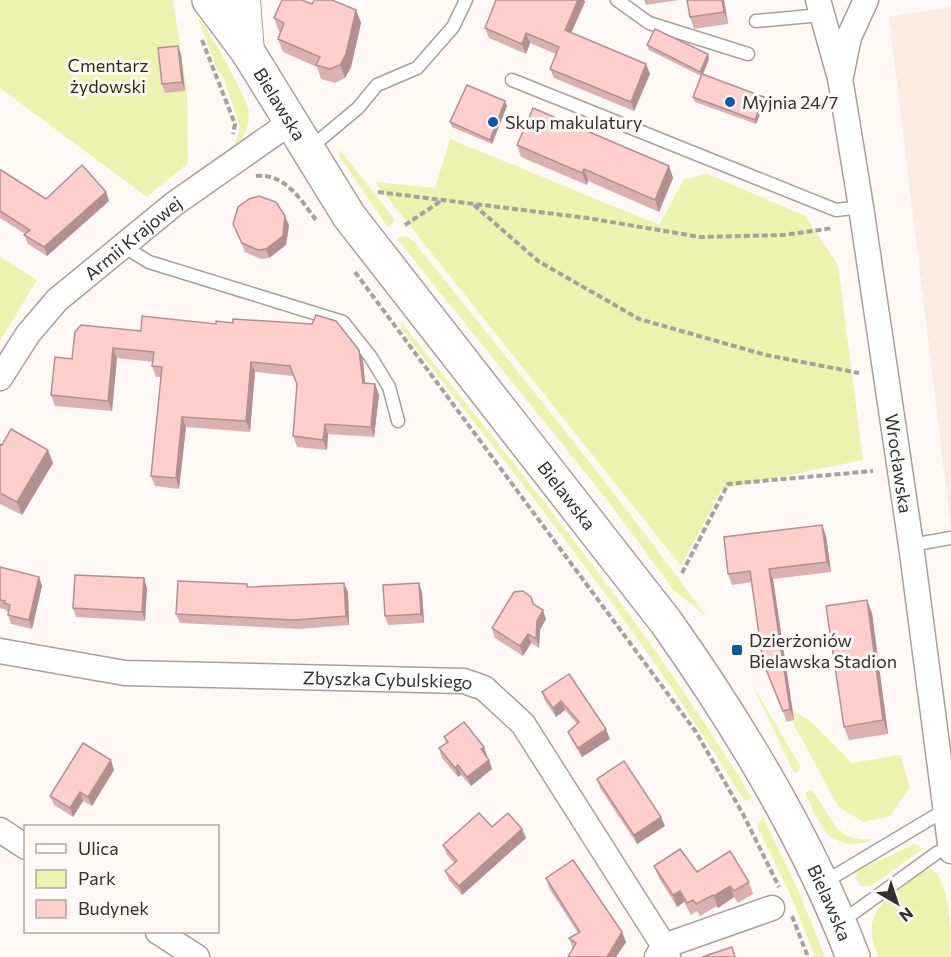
<svg xmlns="http://www.w3.org/2000/svg" width="951" height="957" font-family="Commissioner,sans-serif">
<style>
.built{fill:#faebe3}
.green{fill:#ebf3ae}
.lines{fill:none;stroke-linecap:round;stroke-linejoin:round}
.service-casing{stroke:#a7a19d;stroke-width:15}
.minor-casing{stroke:#a7a19d;stroke-width:27}
.tertiary-casing{stroke:#a7a19d;stroke-width:34}
.secondary-casing{stroke:#a7a19d;stroke-width:36}
.path{stroke:#a6a19e;stroke-width:4;stroke-dasharray:6 3;stroke-linecap:butt}
.service{stroke:#fff;stroke-width:12}
.minor{stroke:#fff;stroke-width:24}
.tertiary{stroke:#fff;stroke-width:32}
.secondary{stroke:#fff;stroke-width:33}
.wall{fill:#dab1b0}
.shaded-wall{fill:#b29090}
.building{fill:#fececd;stroke:#b29090;stroke-width:1.5}
.poi-dot{fill:#035ba9;stroke:#fff8f4;stroke-width:2}
.labels{text-anchor:middle;dominant-baseline:central;stroke-width:6;stroke-linejoin:round;paint-order:stroke}
.park-label{font-size:18px;fill:#2a2d0f;stroke:#fff8f4}
.poi-label{font-size:18px;fill:#322f2e;stroke:#fff8f4;text-anchor:start}
.street-label{font-size:18px;fill:#322f2e;stroke:#fff8f4}
</style>
<rect width="100%" height="100%" fill="#fff8f4"/>
<!-- built -->
<polygon class="built" points="951,7 951,529 889,17"/>
<!-- green -->
<g class="green">
<polygon points="0,0 173,0 187,92 188,163 147,197 0,88"/>
<path d="M198,18c7,4 48,79 50,90 3,15 -3,29 -14,39l6,-20 -16,-48 -8,-12z"/>
<polygon points="450,139 659,225 684,179 708,174 805,216 838,265 863,460 722,489 681,566 375,182 435,188"/>
<polygon points="340,150 393,217 394,222 388,227 383,220 339,156"/>
<path d="M402,236l6,1 7,6c98,123 198,245 291,373l-33,-27 -65,-88 -211,-262z"/>
<polygon points="0,257 37,280 0,341"/>
<path d="M401,322c123,154 249,307 351,476l-4,3 -5,-2c-100,-166 -222,-317 -342,-470z"/>
<polygon points="752,684 800,766 799,771 794,773"/>
<polygon points="784,706 810,721 852,763 900,755 910,787 890,816 863,822 838,806"/>
<path d="M811,790c21,23 21,53 61,49 -13,9 -37,5 -47,-8 -8,-10 -14,-26 -20,-38z"/>
<polygon points="763,817 798,890 825,957 815,957 791,896 757,826"/>
<polygon points="914,844 920,846 920,851 871,886 860,886 855,877 858,871"/>
<path d="M931,869c20,11 20,65 20,88h-73c-15,-39 -2,-51 29,-73 7,-6 15,-13 24,-15z"/>
</g>
<g class="lines">
<defs>
<g id="service">
<polyline points="617,0 649,23 748,54"/>
<polyline points="756,21 822,15"/>
<polyline points="512,80 836,210 861,207"/>
<polyline points="310,148 358,108 377,85 417,68 453,27 466,0"/>
<polyline points="123,246 149,262 343,322 370,356 389,387 398,421"/>
<polyline points="911,545 951,538"/>
<polyline points="823,883 945,810"/>
<polyline points="841,922 938,852 951,849"/>
</g>
<g id="minor">
<path id="s1" d="M818,0l22,78 21,129 50,338 40,306"/>
<polyline points="841,76 849,37 866,0"/>
<path id="s2" d="M0,378l28,-44 29,-34 117,-96 117,-82"/>
<path id="s3" d="M0,651l125,22 339,8 20,7 39,36 141,222 4,11"/>
<polyline points="0,830 26,847"/>
<polyline points="158,932 197,957"/>
<polyline points="657,957 664,946 772,908"/>
</g>
<polyline id="tertiary" points="244,0 248,52"/>
<g id="secondary">
<path id="s4" d="M209,0l39,52 101,164 317,406c72,102 143,219 187,335"/>
</g>
</defs>
<!-- service casing -->
<use href="#service" class="service-casing"/>
<!-- minor casing -->
<use href="#minor" class="minor-casing"/>
<!-- tertiary casing -->
<use href="#tertiary" class="tertiary-casing"/>
<!-- secondary casing -->
<use href="#secondary" class="secondary-casing"/>
<!-- path -->
<g class="path">
<polyline points="202,40 235,124 233,134"/>
<path d="M256,176c29,-3 45,24 60,44"/>
<polyline points="378,192 587,218 700,237 784,235 833,228"/>
<polyline points="474,205 538,261 639,319 766,355 859,373"/>
<polyline points="405,225 441,201"/>
<polyline points="355,272 696,732 743,814 779,887"/>
<polyline points="682,573 728,484 873,471"/>
<polyline points="792,916 808,957"/>
</g>
<!-- service -->
<use href="#service" class="service"/>
<!-- minor -->
<use href="#minor" class="minor"/>
<!-- tertiary -->
<use href="#tertiary" class="tertiary"/>
<!-- secondary -->
<use href="#secondary" class="secondary"/>
</g>
<!-- wall -->
<g class="wall">
<polygon points="496,0 584,0 585,2 571,33 646,64 650,74 634,111 554,78 550,69 556,54 530,43 526,54 489,38 485,28"/>
<polygon points="644,0 679,0 646,5"/>
<polygon points="687,0 724,0 728,24 694,29 690,17"/>
<polygon points="312,4 356,10 361,23 351,67 345,78 335,83 321,79 317,67 283,52 278,39 280,32 279,32 274,18"/>
<polygon points="647,45 709,59 703,75 764,97 765,102 756,124 695,102 693,97 701,76 649,50"/>
<polygon points="178,46 181,55 185,91 165,93 162,84"/>
<polygon points="507,106 492,144 452,127 450,122"/>
<polygon points="517,145 669,166 673,178 659,212 588,181 587,185 521,157"/>
<polygon points="0,171 46,199 106,192 109,201 47,256 28,244 24,235 25,234 0,218"/>
<polygon points="233,224 289,225 286,245 269,258 261,259 245,252"/>
<polygon points="75,332 363,360 365,384 375,384 379,395 374,437 328,434 327,450 297,447 293,436 297,385 293,376 255,372 250,432 186,427 179,489 155,486 151,476 161,377 156,377 152,366 153,362 117,358 112,411 55,406 51,395 72,359"/>
<polygon points="0,444 53,463 22,515 0,504"/>
<polygon points="822,525 826,536 831,572 773,579 794,720 787,722 763,662 752,582 732,585 728,574"/>
<polygon points="0,567 39,577 42,586 32,629 11,624 8,615 8,613 6,610 0,608"/>
<polygon points="247,584 248,587 348,592 349,625 299,629 180,623 176,614"/>
<polygon points="147,588 145,621 76,617 73,608"/>
<polygon points="422,592 424,623 388,625 385,616"/>
<polygon points="531,597 534,604 546,619 540,630 539,648 531,643 523,656 495,638 492,628"/>
<polygon points="872,613 888,734 849,740 844,727"/>
<polygon points="569,674 610,739 582,757 572,741 568,732 577,724 565,710 556,717 545,701 542,692"/>
<polygon points="444,737 484,747 487,756 486,757 489,760 492,769 471,786 461,775 458,777 442,758 439,748 446,743"/>
<polygon points="114,770 92,806 83,801 73,817 54,805 50,796"/>
<polygon points="597,779 665,826 637,844 600,788"/>
<polygon points="492,827 522,829 526,838 462,895 449,880 445,871 454,863 447,855 443,845"/>
<polygon points="654,866 697,872 749,882 753,894 738,903 734,897 718,908 717,906 700,916 697,911 691,915 684,902 677,907 659,878"/>
<polygon points="546,878 622,932 626,942 616,957 568,957 573,949 569,938 578,933 549,888"/>
</g>
<!-- shaded-wall -->
<g class="shaded-wall">
<polygon points="578,0 584,0 585,2 568,40 565,30"/>
<polygon points="722,0 724,0 728,24 724,12"/>
<polygon points="356,10 361,23 351,67 345,78 340,65"/>
<polygon points="526,33 530,43 526,54 522,44"/>
<polygon points="178,46 181,55 185,91 182,82"/>
<polygon points="708,54 709,59 702,76 700,72"/>
<polygon points="646,64 650,74 634,111 631,102"/>
<polygon points="764,97 765,102 756,124 755,120"/>
<polygon points="505,101 507,106 492,144 490,140"/>
<polygon points="669,166 673,178 659,212 655,200"/>
<polygon points="584,169 588,181 587,185 582,173"/>
<polygon points="106,192 109,201 47,256 44,247"/>
<polygon points="285,216 289,225 286,245 269,258 266,249"/>
<polygon points="113,348 117,358 112,411 108,401"/>
<polygon points="359,350 363,360 366,394 363,383"/>
<polygon points="251,362 255,372 250,432 246,421"/>
<polygon points="375,384 379,395 374,437 371,427"/>
<polygon points="182,417 186,427 179,489 176,478"/>
<polygon points="325,424 328,434 327,450 323,440"/>
<polygon points="48,450 53,463 22,515 17,502"/>
<polygon points="822,525 826,536 831,572 827,562"/>
<polygon points="769,569 773,579 794,720 790,709"/>
<polygon points="39,577 42,586 32,629 29,620"/>
<polygon points="144,578 147,588 145,621 142,612"/>
<polygon points="344,583 348,592 349,625 346,616"/>
<polygon points="419,583 422,592 424,623 421,614"/>
<polygon points="867,600 872,613 888,734 883,720"/>
<polygon points="543,610 546,619 540,630 539,648 536,639 537,621"/>
<polygon points="528,634 531,643 523,656 520,646"/>
<polygon points="561,701 565,710 556,717 553,708"/>
<polygon points="606,729 610,739 582,757 578,748"/>
<polygon points="484,747 487,756 484,759 481,749"/>
<polygon points="111,760 114,770 92,806 88,797"/>
<polygon points="489,760 492,769 471,786 467,777"/>
<polygon points="458,765 461,775 458,777 455,768"/>
<polygon points="80,792 83,801 73,817 70,808"/>
<polygon points="661,817 665,826 637,844 634,835"/>
<polygon points="522,829 526,838 462,895 459,886"/>
<polygon points="730,886 734,897 718,908 714,896"/>
<polygon points="680,891 684,902 677,907 673,895"/>
<polygon points="622,932 626,942 616,957 607,957"/>
</g>
<!-- building -->
<g class="building">
<polygon points="282,0 302,0 312,4 314,0 332,0 356,10 346,54 340,65 330,69 316,65 320,57 278,39 284,23 274,18"/>
<polygon points="496,0 578,0 565,30 646,64 631,102 550,69 559,47 526,33 522,44 485,28"/>
<polygon points="687,0 722,0 724,12 690,17"/>
<polygon points="655,29 708,54 700,72 647,45"/>
<polygon points="178,46 182,82 162,84 158,48"/>
<polygon points="702,74 764,97 755,120 693,97"/>
<polygon points="467,85 505,101 490,140 450,122"/>
<polygon points="533,108 669,166 655,200 584,169 582,173 517,145"/>
<polygon points="82,165 106,192 44,247 24,235 30,230 0,211 0,171 1,170 46,199"/>
<polygon points="259,196 276,202 285,216 283,236 266,249 258,250 242,243 233,224 238,207 249,199"/>
<polygon points="316,315 336,321 359,350 363,383 375,384 371,427 325,424 323,440 293,436 297,384 290,366 251,362 246,421 182,417 176,478 151,476 162,367 152,366 154,352 113,348 108,401 51,395 55,357 72,359 75,332 81,325 141,331 142,316 216,324 216,321 233,323 233,319 312,324"/>
<polygon points="11,429 48,450 17,502 0,493 0,444 2,445"/>
<polygon points="822,525 827,562 769,569 790,709 783,711 763,662 750,571 728,574 724,537"/>
<polygon points="0,567 39,577 29,620 8,615 10,605 4,603 5,601 0,600"/>
<polygon points="75,575 144,578 142,612 73,608"/>
<polygon points="178,581 247,584 247,587 344,583 346,616 295,620 176,614"/>
<polygon points="419,583 421,614 385,616 383,585"/>
<polygon points="523,591 531,597 533,604 543,610 537,621 536,639 528,634 520,646 492,628 514,592"/>
<polygon points="867,600 883,720 844,727 826,606"/>
<polygon points="569,674 606,729 578,748 568,732 579,722 561,701 553,708 542,692"/>
<polygon points="464,722 484,747 481,749 489,760 467,777 458,765 455,768 439,748 448,742 444,737"/>
<polygon points="83,743 111,760 88,797 80,792 70,808 50,796"/>
<polygon points="624,761 661,817 634,835 597,779"/>
<polygon points="479,813 492,827 508,813 522,829 459,886 445,871 457,861 443,845"/>
<polygon points="680,849 697,872 730,851 749,882 734,891 730,886 714,896 713,895 696,904 693,900 687,903 680,891 673,895 654,866"/>
<polygon points="573,860 622,932 607,957 568,957 576,943 569,938 580,932 546,878"/>
<polygon points="732,947 735,957 702,957"/>
</g>
<!-- markers -->
<g class="poi-dot">
<circle cx="730" cy="102" r="6"/>
<circle cx="493" cy="122" r="6"/>
<rect x="731" y="644" width="12" height="12" rx="3"/>
</g>
<g class="labels">
<!-- park labels -->
<g class="park-label">
<text x="108" y="65">Cmentarz<tspan x="108" dy="21">żydowski</tspan></text>
</g>
<!-- poi labels -->
<g class="poi-label">
<text x="742" y="102">Myjnia 24/7</text>
<text x="505" y="122">Skup makulatury</text>
<text x="749" y="640">Dzierżoniów<tspan x="749" dy="21">Bielawska Stadion</tspan></text>
</g>
<!-- street labels -->
<g class="street-label">
<text stroke="none"><textPath href="#s4" startOffset="126">Bielawska</textPath></text>
<text stroke="none"><textPath href="#s2" startOffset="195">Armii Krajowej</textPath></text>
<text stroke="none"><textPath href="#s1" startOffset="471">Wrocławska</textPath></text>
<text stroke="none"><textPath href="#s4" startOffset="612">Bielawska</textPath></text>
<text stroke="none"><textPath href="#s3" startOffset="390">Zbyszka Cybulskiego</textPath></text>
<text stroke="none"><textPath href="#s4" startOffset="1098">Bielawska</textPath></text>
</g>
</g>
<!-- legend -->
<rect x="24" y="825" width="195" height="108" fill="#fff8f4" stroke="#ada8a5" stroke-width="1.5"/>
<rect x="36" y="844" width="30" height="9" fill="#ffffff" stroke="#ada8a5" stroke-width="1.5"/>
<text x="78" y="855" font-size="18" fill="#322f2e">Ulica</text>
<rect x="36" y="870" width="30" height="18" fill="#ebf3ae" stroke="#ada8a5" stroke-width="1.5"/>
<text x="78" y="885" font-size="18" fill="#322f2e">Park</text>
<rect x="36" y="900" width="30" height="18" fill="#fececd" stroke="#ada8a5" stroke-width="1.5"/>
<text x="78" y="915" font-size="18" fill="#322f2e">Budynek</text>
<!-- north arrow -->
<g transform="translate(897 903) rotate(141)" stroke="#fff8f4" stroke-width="4.5" paint-order="stroke">
<path d="M0-4.5L10 22L0 15L-10 22Z" fill="#322f2e"/>
<text y="-9" font-size="16" font-weight="bold" text-anchor="middle" fill="#322f2e">N</text>
</g>
</svg>
